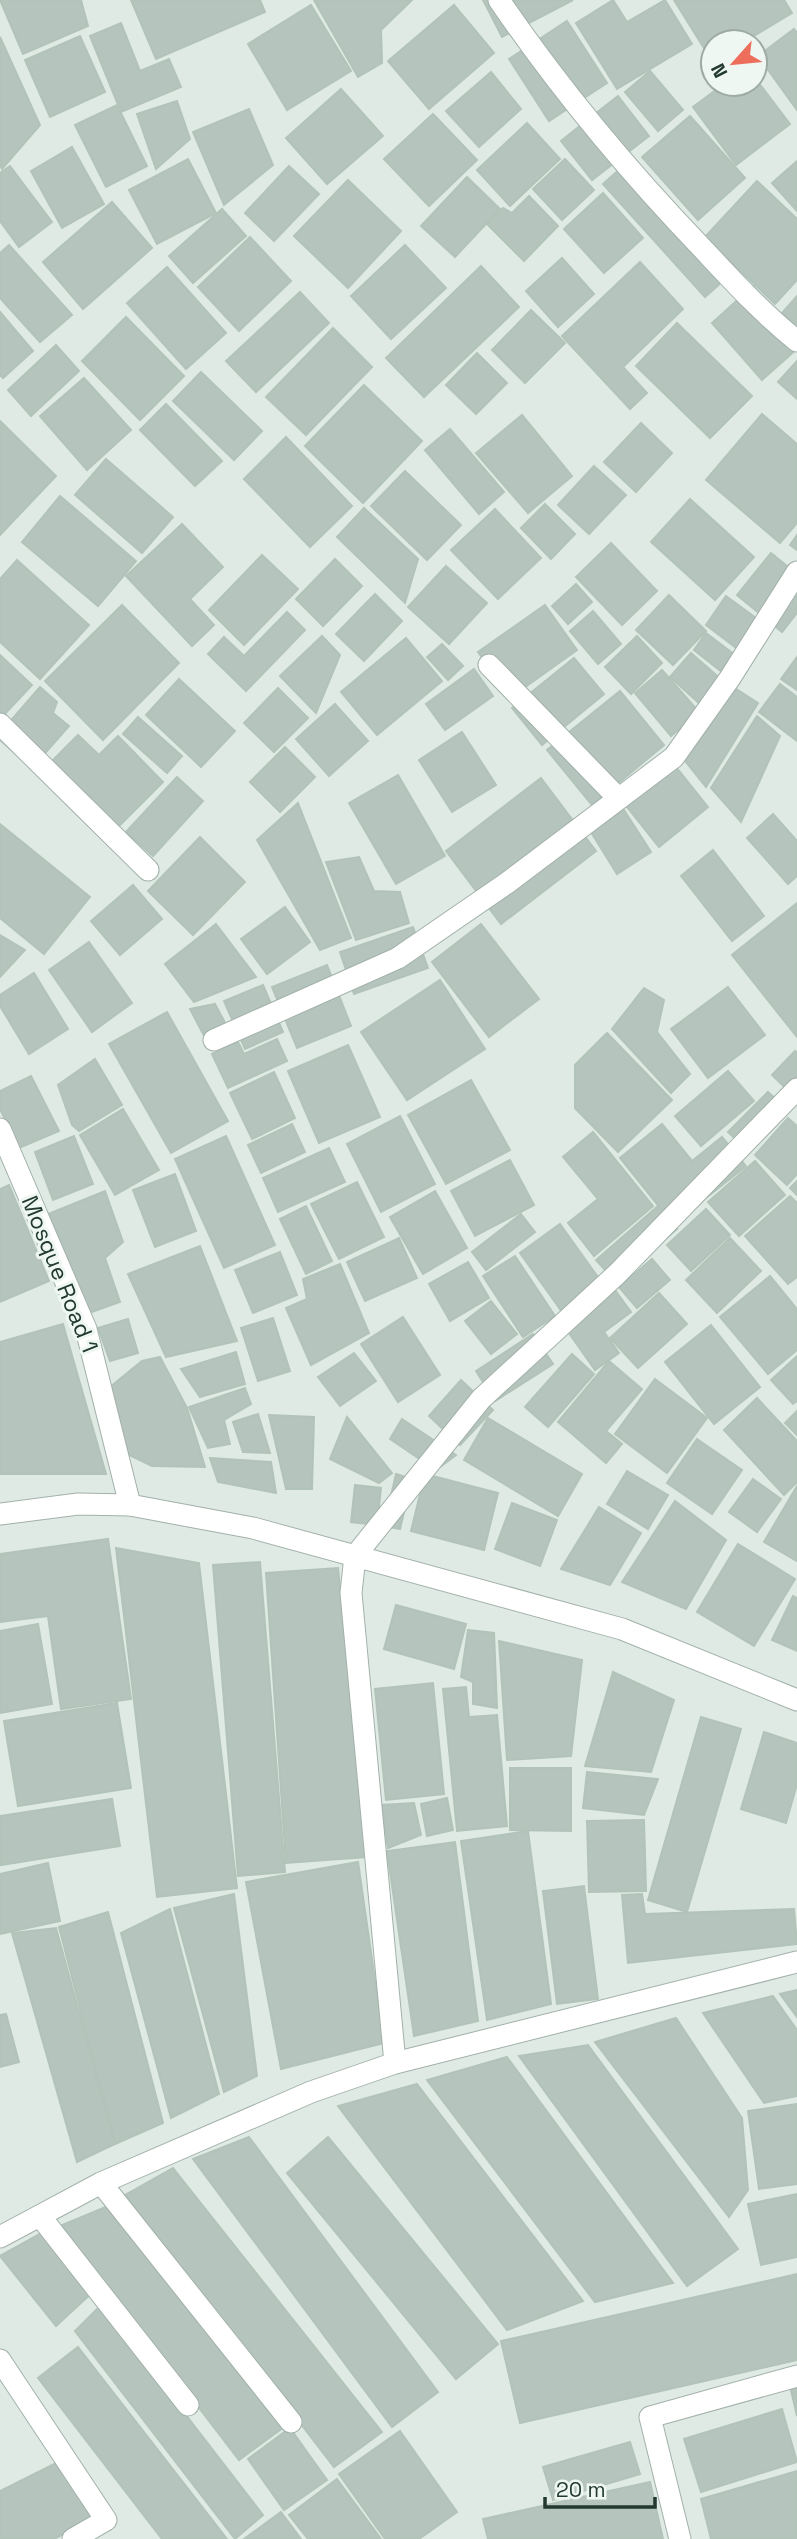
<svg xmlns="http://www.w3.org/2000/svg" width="797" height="2539" font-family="'Space Grotesk',sans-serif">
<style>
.building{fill:#b5c4bc;stroke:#b2c3ba;stroke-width:2}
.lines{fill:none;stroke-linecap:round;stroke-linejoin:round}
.street-casing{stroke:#a2b1aa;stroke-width:23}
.street{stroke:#fff;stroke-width:21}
.labels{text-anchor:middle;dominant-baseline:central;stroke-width:6;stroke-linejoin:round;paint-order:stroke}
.street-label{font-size:23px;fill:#213930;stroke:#eff7f2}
</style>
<rect width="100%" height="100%" fill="#dfeae4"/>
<!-- building -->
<g class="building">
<polygon points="0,0 81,0 88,26 23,54"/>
<polygon points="131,0 260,0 265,12 156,59"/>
<polygon points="314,0 412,0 381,30 382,63 358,77"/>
<polygon points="483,0 573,0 502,37"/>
<polygon points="613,0 627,22 665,0 692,44 617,89 576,23"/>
<polygon points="674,0 784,0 792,13 744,42 713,42 712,61"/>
<polygon points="311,5 351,71 287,110 248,44"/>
<polygon points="454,5 494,53 429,109 388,61"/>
<polygon points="567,21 607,83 549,121 509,59"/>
<polygon points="121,23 140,71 169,59 181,87 121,112 90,36"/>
<polygon points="794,29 797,33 797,110 758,56"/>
<polygon points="80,36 105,92 50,117 25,60"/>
<polygon points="0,37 40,125 2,169 0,165"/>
<polygon points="650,71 683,110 658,131 625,92"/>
<polygon points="491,72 521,109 479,147 446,111"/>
<polygon points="755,78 790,124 736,165 693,107 724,84 755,84"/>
<polygon points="341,89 383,136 327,184 286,138"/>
<polygon points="618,96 649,136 592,180 561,141"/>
<polygon points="177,101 190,139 156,169 137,114"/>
<polygon points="117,105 147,166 106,187 75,125"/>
<polygon points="249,109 273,165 224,205 193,132"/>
<polygon points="433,114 477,160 429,206 384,159"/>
<polygon points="690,116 745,178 698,220 642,157"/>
<polygon points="527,123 560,159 510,206 477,170"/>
<polygon points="72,147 104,204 62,228 31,171"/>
<polygon points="188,159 216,213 157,244 129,190"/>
<polygon points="565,159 594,190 562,220 533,189"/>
<polygon points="631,159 733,272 705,297 603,184"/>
<polygon points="797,161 797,211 772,183"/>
<polygon points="10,166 52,222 19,247 0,221 0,173"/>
<polygon points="289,166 319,194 274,241 245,213"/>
<polygon points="467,177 500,209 455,257 421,226"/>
<polygon points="348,180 401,231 348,288 294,236"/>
<polygon points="757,181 797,219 797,280 775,304 705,237"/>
<polygon points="603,193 643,238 604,273 564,229"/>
<polygon points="529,196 558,226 524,261 487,224 503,208 512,213"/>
<polygon points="112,202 152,248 83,309 43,262"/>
<polygon points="222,209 246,236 193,283 169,256"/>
<polygon points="250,237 291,281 239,331 198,287"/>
<polygon points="9,245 72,315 40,342 0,298 0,253"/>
<polygon points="405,245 446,288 391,339 351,296"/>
<polygon points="562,258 594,294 558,327 526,291"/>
<polygon points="640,262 683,309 623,367 647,393 630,409 562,336"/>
<polygon points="481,266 519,307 424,397 386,358"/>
<polygon points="167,267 226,333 186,369 127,303"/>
<polygon points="753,286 797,335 797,349 762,380 712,323"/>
<polygon points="300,292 329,323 256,392 226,361"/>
<polygon points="797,296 797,325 782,313"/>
<polygon points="531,310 565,343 525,383 492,350"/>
<polygon points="0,312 33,351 3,378 0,375"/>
<polygon points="126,317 184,376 140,420 82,361"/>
<polygon points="677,323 752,396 710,438 636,366"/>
<polygon points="333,328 372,367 306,435 266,397"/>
<polygon points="56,345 79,371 31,416 8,390"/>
<polygon points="477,353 507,383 476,414 446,385"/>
<polygon points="797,361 797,399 778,382"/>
<polygon points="201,372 262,431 234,460 173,401"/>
<polygon points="84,378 131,430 87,470 40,416"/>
<polygon points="364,385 422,441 363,503 305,446"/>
<polygon points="166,404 222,461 195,486 140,430"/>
<polygon points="762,414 797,444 797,523 780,543 706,480"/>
<polygon points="522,415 572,476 528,513 476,453"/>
<polygon points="0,421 56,476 0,535"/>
<polygon points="641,423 672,453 636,492 604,462"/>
<polygon points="450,429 504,492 479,514 425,450"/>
<polygon points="286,437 352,506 310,547 244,479"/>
<polygon points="106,459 173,517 142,553 75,495"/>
<polygon points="594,466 626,495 589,534 558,505"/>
<polygon points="405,471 461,525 427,560 371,506"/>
<polygon points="60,496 136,561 98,606 22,542"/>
<polygon points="690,499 754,557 715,600 651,542"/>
<polygon points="545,504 575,534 551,559 521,528"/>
<polygon points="364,508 418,559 405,603 337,537"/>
<polygon points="495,509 541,558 498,599 451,550"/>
<polygon points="182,524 223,567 190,599 214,625 192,646 126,576"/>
<polygon points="797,535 797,550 790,545"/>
<polygon points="611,543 657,591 622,625 576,577"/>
<polygon points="771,553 797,574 797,613 782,632 737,595"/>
<polygon points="262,555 298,589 244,645 209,610"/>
<polygon points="335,559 362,586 323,626 296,599"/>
<polygon points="17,560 89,625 40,679 0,642 0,579"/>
<polygon points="446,566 487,603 449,644 408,607"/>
<polygon points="576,584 592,602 568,624 552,606"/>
<polygon points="375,594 402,621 364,661 336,634"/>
<polygon points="669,595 706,631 673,665 636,630"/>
<polygon points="726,596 760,621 739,650 706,625"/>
<polygon points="122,605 179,663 103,740 45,681"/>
<polygon points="545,605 577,650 511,697 478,652"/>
<polygon points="593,611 621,644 598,664 570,631"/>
<polygon points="287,612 305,630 246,691 208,654 224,637 244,656"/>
<polygon points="706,633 735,655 722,672 694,650"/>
<polygon points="322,636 340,655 316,713 280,676"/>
<polygon points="637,636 662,663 631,694 605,667"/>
<polygon points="406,638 442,681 377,735 341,692"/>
<polygon points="442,644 463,666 448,680 427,657"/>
<polygon points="691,653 722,680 700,704 670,677"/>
<polygon points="0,655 32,685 0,719"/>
<polygon points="797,657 797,690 781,679"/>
<polygon points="574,658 604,694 542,745 512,708"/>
<polygon points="474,669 493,696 445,730 426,704"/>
<polygon points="662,670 699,712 671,736 635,693"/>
<polygon points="179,679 235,731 201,767 146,715"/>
<polygon points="727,683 758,703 706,787 682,757"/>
<polygon points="780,684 797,697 797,741 759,712"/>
<polygon points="40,687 57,702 53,713 69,726 32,768 0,740 0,733"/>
<polygon points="278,688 308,718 274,752 244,723"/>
<polygon points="620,691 664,745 592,805 547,750"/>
<polygon points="335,704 368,741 329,776 296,739"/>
<polygon points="757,716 780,736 741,822 711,788"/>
<polygon points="138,717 182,756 167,773 123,734"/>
<polygon points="462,732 496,785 452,812 419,760"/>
<polygon points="78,735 99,755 118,736 163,782 118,827 52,761"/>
<polygon points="285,747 315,777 280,812 250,782"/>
<polygon points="672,762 708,807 659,847 623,802"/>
<polygon points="398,775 445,856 396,884 349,803"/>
<polygon points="177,777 203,801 153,856 126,832"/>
<polygon points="541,778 596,851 501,924 446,851"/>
<polygon points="298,803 351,938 320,950 257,840"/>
<polygon points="624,810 651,852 617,874 591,832"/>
<polygon points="773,814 797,841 797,876 788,884 747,838"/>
<polygon points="0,824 90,897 44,954 0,918"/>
<polygon points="200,837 245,882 193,935 148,891"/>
<polygon points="713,850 764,916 732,941 681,876"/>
<polygon points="359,857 374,891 400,892 409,923 356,940 326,862"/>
<polygon points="133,885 162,919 120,955 91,921"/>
<polygon points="797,903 797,1037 732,955"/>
<polygon points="285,907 310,942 267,974 241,939"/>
<polygon points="216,924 256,977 194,1002 165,964"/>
<polygon points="481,924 539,999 489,1037 432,962"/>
<polygon points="413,927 428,968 354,994 340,952"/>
<polygon points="0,935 25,950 0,977"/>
<polygon points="89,942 132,1003 92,1032 49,970"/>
<polygon points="327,965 351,1026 297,1048 272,987"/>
<polygon points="34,973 68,1029 29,1054 0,1006 0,995"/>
<polygon points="440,980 485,1049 407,1100 361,1032"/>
<polygon points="263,985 283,1032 245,1049 224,1001"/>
<polygon points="728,987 765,1035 708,1078 671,1029"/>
<polygon points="644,988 664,1000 657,1032 690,1074 671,1093 612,1029"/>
<polygon points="215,1004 232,1036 210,1047 190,1009"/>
<polygon points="167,1012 228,1121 171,1153 109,1044"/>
<polygon points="607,1033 672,1100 618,1152 575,1108 575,1065"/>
<polygon points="277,1039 287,1061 228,1088 212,1054 238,1042 244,1054"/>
<polygon points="348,1045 380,1117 319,1143 288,1071"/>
<polygon points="795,1051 797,1053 797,1099 772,1075"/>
<polygon points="95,1059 122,1105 79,1131 72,1125 58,1085"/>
<polygon points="728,1071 754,1101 701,1146 675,1116"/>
<polygon points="274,1072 295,1118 252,1139 230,1093"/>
<polygon points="31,1076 59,1131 19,1148 0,1109 0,1091"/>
<polygon points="471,1080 510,1150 446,1184 408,1115"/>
<polygon points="768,1092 789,1111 749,1152 728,1132"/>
<polygon points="123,1109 159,1170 115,1195 80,1135"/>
<polygon points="400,1116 435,1184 381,1212 347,1144"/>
<polygon points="788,1118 797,1126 797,1174 787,1185 755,1155"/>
<polygon points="292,1124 305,1152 261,1173 248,1145"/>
<polygon points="662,1124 692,1161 722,1137 746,1166 673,1224 620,1158"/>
<polygon points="593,1132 653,1206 594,1256 568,1223 598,1199 563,1157"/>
<polygon points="74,1136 93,1184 53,1200 35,1152"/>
<polygon points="226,1136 275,1245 224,1268 175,1159"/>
<polygon points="329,1148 345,1182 278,1212 263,1178"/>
<polygon points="510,1160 534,1205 475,1236 451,1191"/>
<polygon points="755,1161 785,1195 739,1236 708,1202"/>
<polygon points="175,1174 196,1231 155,1247 133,1190"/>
<polygon points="797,1181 797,1195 790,1188"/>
<polygon points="357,1182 384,1237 339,1259 311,1204"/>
<polygon points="9,1185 49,1281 0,1302 0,1189"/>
<polygon points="105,1191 123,1242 105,1258 120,1302 89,1313 48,1214"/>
<polygon points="435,1191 467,1248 423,1274 390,1217"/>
<polygon points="790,1196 797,1203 797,1277 788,1284 745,1236"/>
<polygon points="306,1206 332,1261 306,1274 280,1219"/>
<polygon points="658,1206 677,1229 616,1282 596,1260"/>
<polygon points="706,1209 730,1235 691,1271 667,1245"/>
<polygon points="521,1214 535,1232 486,1270 472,1252"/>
<polygon points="560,1224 605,1287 565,1316 520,1253"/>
<polygon points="399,1238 417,1278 365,1301 347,1262"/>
<polygon points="730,1238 761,1271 717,1313 686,1280"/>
<polygon points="200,1246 237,1341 166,1357 128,1274"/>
<polygon points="280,1252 297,1295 253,1313 235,1270"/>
<polygon points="515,1256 555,1316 523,1337 483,1276"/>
<polygon points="652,1259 670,1280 637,1308 619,1287"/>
<polygon points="468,1262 489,1298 450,1321 429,1284"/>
<polygon points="340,1264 369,1333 311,1365 286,1308 307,1299 303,1279"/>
<polygon points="770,1276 797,1309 797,1350 768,1374 720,1317"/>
<polygon points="615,1290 631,1312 604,1332 619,1353 595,1370 564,1326"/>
<polygon points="659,1293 687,1324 638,1368 610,1338"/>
<polygon points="491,1301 517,1334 491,1354 465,1321"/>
<polygon points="403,1317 440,1375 398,1402 361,1344"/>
<polygon points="273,1318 290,1371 258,1381 241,1328"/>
<polygon points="128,1319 138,1353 110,1361 98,1328"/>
<polygon points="63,1324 106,1474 0,1474 0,1342"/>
<polygon points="711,1325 760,1387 714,1424 665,1362"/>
<polygon points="533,1334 553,1364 495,1401 476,1371"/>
<polygon points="236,1352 245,1384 200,1397 181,1369"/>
<polygon points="354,1353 376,1381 340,1406 318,1377"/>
<polygon points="572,1354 594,1374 548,1427 525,1407"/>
<polygon points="797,1356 797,1401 793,1404 771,1380"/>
<polygon points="160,1357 187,1408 205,1467 152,1466 123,1452 109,1388 142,1361"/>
<polygon points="609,1361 642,1389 606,1431 622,1444 606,1463 558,1422"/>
<polygon points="655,1379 707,1418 667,1473 615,1434"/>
<polygon points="461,1380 493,1410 460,1445 429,1416"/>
<polygon points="245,1388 251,1404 224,1420 230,1444 208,1448 189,1407"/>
<polygon points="757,1398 797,1441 797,1482 784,1495 724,1430"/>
<polygon points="797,1411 797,1435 785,1423"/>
<polygon points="258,1414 270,1453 243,1452 233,1422"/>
<polygon points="269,1415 314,1417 312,1489 286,1489"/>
<polygon points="347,1417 392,1473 379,1483 330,1459"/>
<polygon points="488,1418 582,1474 558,1516 464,1460"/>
<polygon points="402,1419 456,1455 436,1470 390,1439"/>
<polygon points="697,1439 742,1470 712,1514 667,1483"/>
<polygon points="210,1458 271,1462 276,1493 218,1482"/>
<polygon points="627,1471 668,1495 648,1529 607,1504"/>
<polygon points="396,1474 412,1479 400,1529 384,1526"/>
<polygon points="425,1474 498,1493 484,1550 411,1531"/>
<polygon points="753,1479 781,1499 757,1532 729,1512"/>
<polygon points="355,1485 381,1488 377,1525 351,1522"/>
<polygon points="797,1486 797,1561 764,1542"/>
<polygon points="675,1501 726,1540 686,1609 622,1582"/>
<polygon points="512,1503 557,1520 540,1566 495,1549"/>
<polygon points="599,1507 641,1533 610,1585 561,1569"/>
<polygon points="108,1539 131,1699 61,1709 48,1616 0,1622 0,1554"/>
<polygon points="738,1544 795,1579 754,1646 697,1612"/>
<polygon points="116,1548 199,1563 237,1888 157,1897"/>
<polygon points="260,1562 285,1872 238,1876 213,1565"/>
<polygon points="338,1568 367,1857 286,1863 266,1573"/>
<polygon points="793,1596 797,1598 797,1651 772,1640"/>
<polygon points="396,1605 466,1624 454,1669 384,1649"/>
<polygon points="38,1624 52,1704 0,1713 0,1631"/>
<polygon points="468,1630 494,1633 497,1708 473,1704 473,1682 461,1677"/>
<polygon points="499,1641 582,1660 571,1756 507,1760"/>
<polygon points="613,1672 674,1700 651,1772 585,1766"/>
<polygon points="433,1683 444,1794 386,1800 375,1689"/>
<polygon points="466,1687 469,1717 497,1715 507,1826 457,1831 443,1689"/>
<polygon points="117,1703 131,1788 18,1806 4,1721"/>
<polygon points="701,1717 741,1729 687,1912 648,1900"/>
<polygon points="764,1732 797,1743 797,1784 786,1823 741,1809"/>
<polygon points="510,1768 571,1768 571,1831 510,1830"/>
<polygon points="587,1772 658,1779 644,1815 583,1808"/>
<polygon points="447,1798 453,1830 427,1836 421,1804"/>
<polygon points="112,1799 120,1846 1,1865 0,1816"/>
<polygon points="414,1803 421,1835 388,1848 381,1805"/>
<polygon points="644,1820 646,1891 589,1892 587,1821"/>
<polygon points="528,1831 551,2004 487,2020 461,1841"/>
<polygon points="455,1842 478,2021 414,2036 387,1851"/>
<polygon points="358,1862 384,2043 281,2069 246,1882"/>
<polygon points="48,1863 60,1921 0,1934 0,1874"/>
<polygon points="584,1886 598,1999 557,2004 543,1891"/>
<polygon points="234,1894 257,2076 224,2092 174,1908"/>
<polygon points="642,1894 645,1914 794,1909 797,1944 628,1963 622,1895"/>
<polygon points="170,1909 219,2094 171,2118 121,1933"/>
<polygon points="108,1912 163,2123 115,2144 59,1927"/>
<polygon points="56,1928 115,2144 77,2162 12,1933"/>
<polygon points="797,1990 797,2017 780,1994"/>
<polygon points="773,1996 797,2030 797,2096 764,2103 703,2013"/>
<polygon points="6,2014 19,2062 0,2067 0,2015"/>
<polygon points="676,2018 742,2118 748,2190 729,2217 595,2042"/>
<polygon points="588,2045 738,2249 687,2286 519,2056"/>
<polygon points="507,2057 673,2283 595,2302 427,2080"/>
<polygon points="417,2084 583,2301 507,2330 338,2106"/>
<polygon points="797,2104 797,2184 759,2189 748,2111"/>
<polygon points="249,2137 438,2392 392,2427 193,2159"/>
<polygon points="328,2137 498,2344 456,2379 287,2173"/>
<polygon points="173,2168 382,2432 334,2467 125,2195"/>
<polygon points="797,2194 797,2257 761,2265 748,2204"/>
<polygon points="113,2204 284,2427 239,2460 60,2226"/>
<polygon points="45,2231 93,2292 56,2326 0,2256"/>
<polygon points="797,2274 797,2360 520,2423 501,2341"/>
<polygon points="101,2305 263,2515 235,2539 75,2331"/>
<polygon points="78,2347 227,2539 162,2539 38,2378"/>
<polygon points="797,2384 797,2416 790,2386"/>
<polygon points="782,2409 797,2462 701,2492 684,2439"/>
<polygon points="290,2428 327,2480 284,2510 248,2459"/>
<polygon points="400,2431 457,2512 419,2539 385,2539 339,2474"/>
<polygon points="630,2442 640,2474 553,2500 543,2467"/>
<polygon points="60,2461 91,2520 54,2539 0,2539 0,2491"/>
<polygon points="797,2471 797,2539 711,2539 701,2499"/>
<polygon points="337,2479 381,2539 308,2539 289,2515"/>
<polygon points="650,2482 663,2539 488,2539 483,2519"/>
<polygon points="281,2512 301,2539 244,2539"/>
</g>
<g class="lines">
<defs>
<g id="street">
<path d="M499,0c60,88 129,171 203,248 30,32 60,65 95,93"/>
<polyline points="489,665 618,798"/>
<polyline points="0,724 148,870"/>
<polyline points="214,1040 398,958 507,883 674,757 730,678 797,572"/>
<polyline points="0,1129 86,1329 130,1505"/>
<polyline points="0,1514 78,1504 130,1505 253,1528 622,1629 797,1700"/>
<polyline points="395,2063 351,1593 355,1556 481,1399 617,1274 797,1089"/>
<polyline points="101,2183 291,2422"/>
<polyline points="40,2216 188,2405"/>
<polyline points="0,2237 101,2183 311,2092 395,2063 797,1962"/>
<polyline points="0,2360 106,2520 73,2539"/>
<polyline points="680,2539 650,2417 797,2376"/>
</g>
</defs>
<!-- street casing -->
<use href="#street" class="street-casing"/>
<!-- street -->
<use href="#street" class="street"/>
</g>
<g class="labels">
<!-- street labels -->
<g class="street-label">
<text transform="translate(60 1274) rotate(68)">Mosque Road 1</text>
</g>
</g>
<!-- north arrow -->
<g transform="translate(734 63) rotate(243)"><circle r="33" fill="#eff7f2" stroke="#9daba4" stroke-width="2"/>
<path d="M0-5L12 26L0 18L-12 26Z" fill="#ec6e5b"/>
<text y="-10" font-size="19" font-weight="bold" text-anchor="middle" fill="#213930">N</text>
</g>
<!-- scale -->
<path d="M545 2497v10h110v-10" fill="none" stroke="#213930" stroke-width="3.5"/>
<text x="556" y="2497" font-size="21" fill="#213930" stroke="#eff7f2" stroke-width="5" paint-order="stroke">20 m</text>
</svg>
